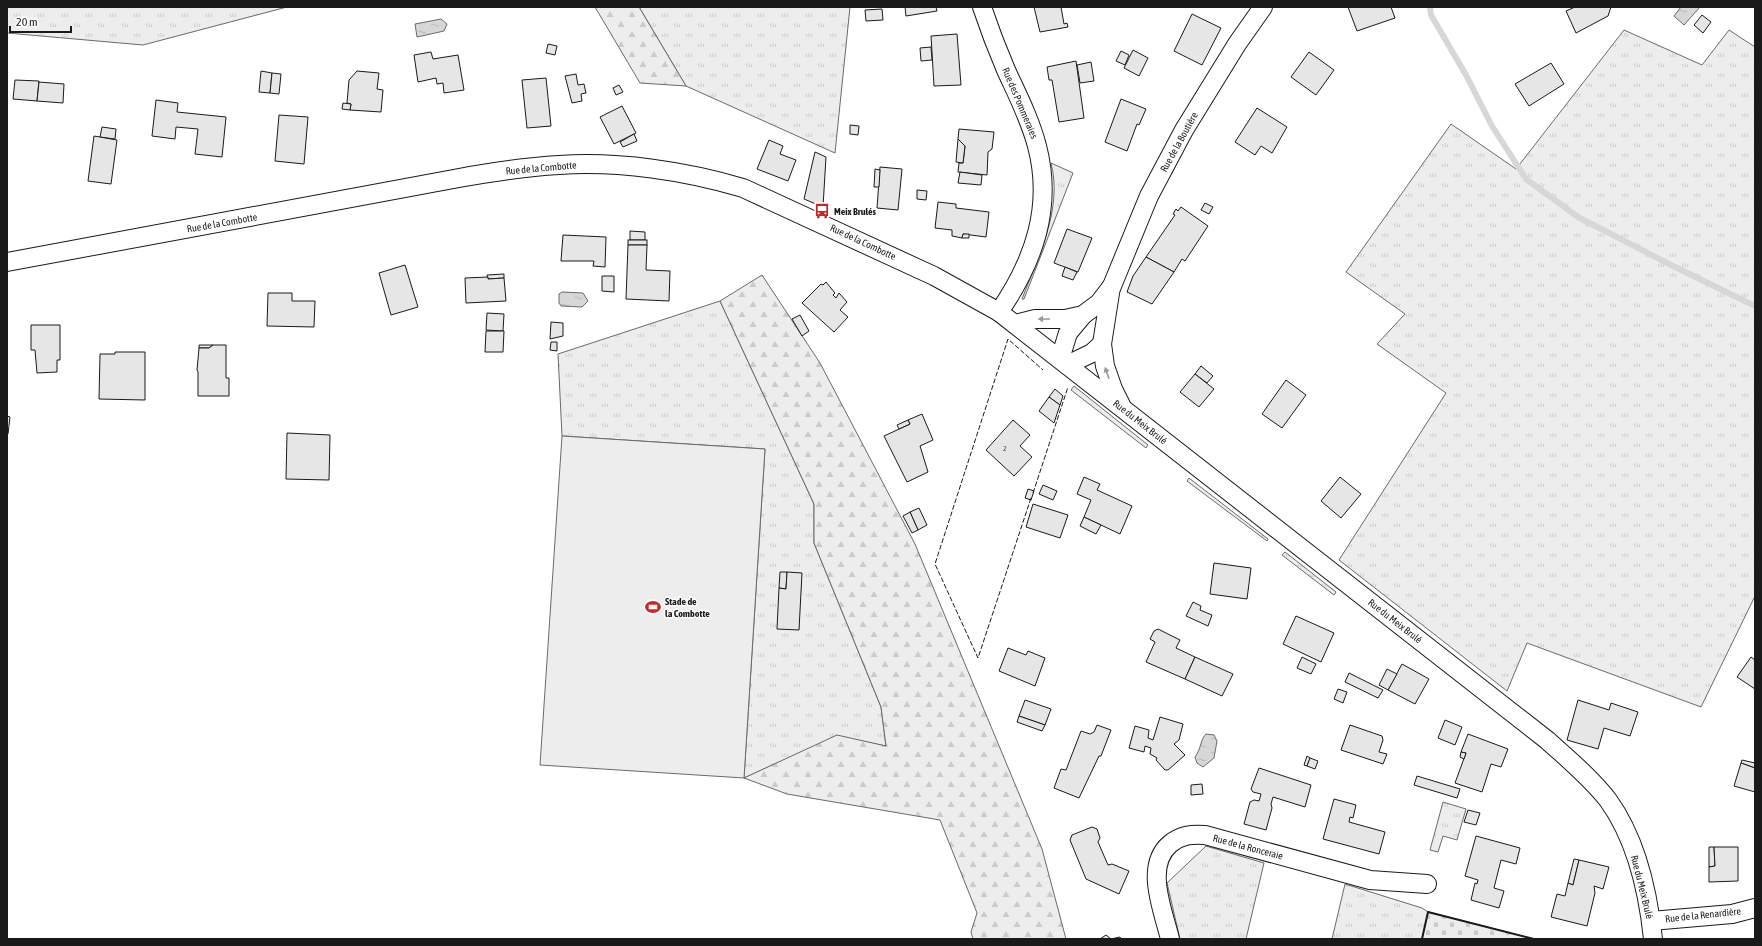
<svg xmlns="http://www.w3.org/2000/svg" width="1762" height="946" font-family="'Asap Condensed',sans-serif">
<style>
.grass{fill:url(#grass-tufts);stroke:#6a6a6a}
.forest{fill:url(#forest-firs);stroke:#6a6a6a}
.cemetery{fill:url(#cemetery-stones);stroke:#6a6a6a}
.built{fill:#ededed;stroke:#6a6a6a}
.water{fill:url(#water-ripples);stroke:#6a6a6a}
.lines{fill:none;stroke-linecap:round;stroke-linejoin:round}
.stream{stroke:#d7d7d7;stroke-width:6}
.building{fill:#e6e6e6;stroke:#1a1a1a}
.minor-casing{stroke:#1a1a1a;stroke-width:20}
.minor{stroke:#fff;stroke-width:18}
.fence{stroke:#1a1a1a;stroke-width:1;stroke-dasharray:5 2;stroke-linecap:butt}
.wall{stroke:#1a1a1a;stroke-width:2}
.oneway{fill:#989898}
.labels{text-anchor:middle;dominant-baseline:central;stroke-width:3;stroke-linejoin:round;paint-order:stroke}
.number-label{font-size:8px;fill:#4d4d4d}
.street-label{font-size:10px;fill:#1a1a1a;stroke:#fff}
.poi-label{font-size:10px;font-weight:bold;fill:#1a1a1a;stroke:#fff;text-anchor:start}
</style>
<defs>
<pattern id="grass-tufts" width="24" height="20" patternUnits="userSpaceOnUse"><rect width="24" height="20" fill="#ededed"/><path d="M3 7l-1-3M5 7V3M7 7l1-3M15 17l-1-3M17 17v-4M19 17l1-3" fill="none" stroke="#cbcbcb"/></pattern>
<pattern id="forest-firs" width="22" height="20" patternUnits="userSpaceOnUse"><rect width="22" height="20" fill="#ededed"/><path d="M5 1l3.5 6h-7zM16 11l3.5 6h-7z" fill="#cbcbcb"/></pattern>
<pattern id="cemetery-stones" width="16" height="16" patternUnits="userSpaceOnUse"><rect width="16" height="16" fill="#ededed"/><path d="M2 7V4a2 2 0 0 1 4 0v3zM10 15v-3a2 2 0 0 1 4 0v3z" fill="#cbcbcb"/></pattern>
<pattern id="water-ripples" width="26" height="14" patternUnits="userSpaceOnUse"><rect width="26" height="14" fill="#d7d7d7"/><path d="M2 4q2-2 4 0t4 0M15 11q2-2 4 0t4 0" fill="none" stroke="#b8b8b8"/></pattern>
</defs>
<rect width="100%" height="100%" fill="#fff"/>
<!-- grass -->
<g class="grass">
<polygon points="7,7 287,7 143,45 7,33"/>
<polygon points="639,7 850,7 835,153 686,86"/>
<polygon points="1624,30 1702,65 1729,30 1755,47 1755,596 1701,707 1527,643 1507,691 1339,560 1446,393 1377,344 1405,314 1346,272 1451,124 1516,169"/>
<path d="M1051,163l22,10 -49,126h-2c16,-42 41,-90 29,-136z"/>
<polygon points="720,301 814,504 814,543 881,707 886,746 837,736 744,778 765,449 562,436 558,354"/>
<polygon points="1074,386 1148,445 1146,448 1071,390"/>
<polygon points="1189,478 1268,539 1267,541 1187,481"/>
<polygon points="1285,552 1336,592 1334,595 1282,555"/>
<polygon points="1443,802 1466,809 1457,840 1443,836 1438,852 1430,850"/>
<polygon points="1206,846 1264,863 1246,939 1180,939 1167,883"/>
<polygon points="1345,884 1422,908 1428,912 1422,939 1332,939"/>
</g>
<!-- forest -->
<g class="forest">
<polygon points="595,7 639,7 686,86 640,83"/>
<polygon points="762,275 820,363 915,544 1042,849 1066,939 973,939 971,932 977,913 940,820 787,794 744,778 837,735 886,746 881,707 814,543 814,504 720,301"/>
</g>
<!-- cemetery -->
<polygon class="cemetery" points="1428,912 1534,939 1422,939"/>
<!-- built -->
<polygon class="built" points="562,436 765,449 744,778 540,765"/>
<!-- water -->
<g class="water">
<polygon points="1681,7 1700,7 1684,25 1674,16"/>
<polygon points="441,19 447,24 444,31 417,37 415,24"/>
<polygon points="562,292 583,293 588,301 582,307 561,306 559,303 559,294"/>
<path d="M1206,734l8,1 3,6 -3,17 -11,9 -6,-4 -2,-6c6,-8 6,-19 11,-23z"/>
</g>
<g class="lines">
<!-- stream -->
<polyline class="stream" points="1430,7 1431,15 1466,75 1492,126 1526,179 1578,217 1673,266 1755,306"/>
</g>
<!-- building -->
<g class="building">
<polygon points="905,7 936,7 937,11 906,16"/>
<polygon points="1034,7 1061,7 1064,24 1067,23 1068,27 1040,32"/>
<polygon points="1348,7 1391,7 1395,18 1357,31"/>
<polygon points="1575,7 1611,7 1608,16 1576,33 1566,11"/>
<polygon points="882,9 883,20 866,21 865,10"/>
<polygon points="1192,14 1221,28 1202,65 1174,51"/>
<polygon points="1702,15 1711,22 1703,33 1694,25"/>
<polygon points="957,34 961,85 934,86 931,36"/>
<polygon points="548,44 557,46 555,55 546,53"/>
<polygon points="931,47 932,60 921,61 920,48"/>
<polygon points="1133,50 1148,58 1139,76 1124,68"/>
<polygon points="1121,51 1129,55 1125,65 1116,61"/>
<polygon points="431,52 433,59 458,55 464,90 444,93 443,83 437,84 436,78 418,82 414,55"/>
<polygon points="1309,52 1334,70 1316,95 1291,77"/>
<polygon points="1076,61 1084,118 1059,122 1052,80 1049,80 1047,67"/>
<polygon points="1091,62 1094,81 1080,83 1077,65"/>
<polygon points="1551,63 1564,84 1529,106 1515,84"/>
<polygon points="261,71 272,73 270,93 259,92"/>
<polygon points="357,71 379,73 377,89 383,90 381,112 350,110 351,104 347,103 349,80"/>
<polygon points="272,73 281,74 279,94 270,93"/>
<polygon points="576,74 578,85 584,84 586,93 581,94 582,101 572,103 565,76"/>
<polygon points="546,78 551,126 527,128 522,80"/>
<polygon points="15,80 39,81 37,101 13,99"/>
<polygon points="39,82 64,84 63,103 37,101"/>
<polygon points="619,85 623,92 616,95 613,88"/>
<polygon points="1121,99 1146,109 1139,125 1137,124 1127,151 1105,142"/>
<polygon points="156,100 178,103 177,112 226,117 222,157 195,154 198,129 176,127 175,139 152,136"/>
<polygon points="343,103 351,104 350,110 342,109"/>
<polygon points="622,106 636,133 614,144 600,117"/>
<polygon points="1257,108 1287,127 1272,153 1261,146 1255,155 1235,142"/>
<polygon points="279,115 308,117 304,164 275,161"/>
<polygon points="850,125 859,126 858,135 850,134"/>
<polygon points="102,127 116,129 115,139 100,137"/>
<polygon points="959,129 994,132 992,149 988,152 987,175 958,172 959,163 963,163 965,146 958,139"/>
<polygon points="634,134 637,141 623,147 620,142"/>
<polygon points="94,136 117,140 111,184 88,181"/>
<polygon points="958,139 965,146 963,163 956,162"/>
<polygon points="769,140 783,146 780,154 796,160 788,181 757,169"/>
<polygon points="815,152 826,157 823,207 804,199"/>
<polygon points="880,167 902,169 898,210 877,208"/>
<polygon points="875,169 880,170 879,187 874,187"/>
<polygon points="960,172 982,175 981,185 958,183"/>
<polygon points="917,190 927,191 926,200 917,199"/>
<polygon points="938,202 956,204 956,208 989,212 986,237 963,234 962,238 952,236 952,230 935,228"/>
<polygon points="1205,203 1213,207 1209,214 1201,210"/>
<polygon points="1181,207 1208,226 1185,261 1182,259 1174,272 1146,257 1175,215 1173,214 1176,209 1178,211"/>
<polygon points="1067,229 1092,238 1078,272 1054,263"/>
<polygon points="630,231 645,232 645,240 630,240"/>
<polygon points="963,234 969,234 969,238 962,238"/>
<polygon points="563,235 606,237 605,267 593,266 594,261 561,261"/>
<rect x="628" y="240" width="19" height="5"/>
<polygon points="628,245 647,245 646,270 670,271 669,301 626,299"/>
<polygon points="1146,257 1174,272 1152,304 1127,292 1133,276"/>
<polygon points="405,265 418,307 391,315 379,273"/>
<polygon points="1065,267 1077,272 1073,280 1062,276"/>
<polygon points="504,274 504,278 488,279 487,275"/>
<polygon points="602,276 614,276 614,292 602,291"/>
<polygon points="488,277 488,279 504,278 506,301 466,303 465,278"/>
<polygon points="826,282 835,293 833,295 836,298 839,293 847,302 840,310 848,317 834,332 802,303 821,284 823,285"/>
<polygon points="268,293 292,293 292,301 315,301 314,327 267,326"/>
<polygon points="487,313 504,314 503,331 486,330"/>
<polygon points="800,315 809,331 802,336 792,319"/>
<polygon points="551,322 563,323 563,336 550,339"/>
<polygon points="31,325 60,325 60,360 57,360 57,372 37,373 35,350 31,350"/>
<polygon points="486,331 504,331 503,352 485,352"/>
<polygon points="551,342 557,342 557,351 550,350"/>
<polygon points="199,345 213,345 209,348 199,348"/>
<polygon points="213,345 226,345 226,378 229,378 229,396 198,396 198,372 197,370 199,348 209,348"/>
<polygon points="115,352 145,352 145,400 99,399 100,354 115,354"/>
<polygon points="1201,366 1213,376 1207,383 1195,374"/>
<polygon points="1195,374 1214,389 1199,407 1180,392"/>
<polygon points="1286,380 1306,395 1282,428 1262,414"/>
<polygon points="1055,389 1063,396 1060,405 1049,397"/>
<polygon points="1049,397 1060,405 1054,423 1039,411"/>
<polygon points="922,414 933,440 920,446 928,472 907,482 884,436 910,424 908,420"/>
<polygon points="7,416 10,417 8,434 7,434"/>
<polygon points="908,420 910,424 899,429 897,425"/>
<polygon points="1013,420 1030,435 1020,446 1032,457 1014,476 986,450"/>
<polygon points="287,433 330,435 329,480 286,479"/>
<polygon points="1084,477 1100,484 1097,490 1132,506 1120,534 1084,517 1091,500 1077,494"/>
<polygon points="1340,477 1361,494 1341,518 1321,501"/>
<polygon points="1043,485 1057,491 1053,500 1039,494"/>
<polygon points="1028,489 1034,491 1031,500 1025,498"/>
<polygon points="1033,504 1068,515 1060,538 1026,527"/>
<polygon points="919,508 927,525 918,530 910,512"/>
<polygon points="910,512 918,530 912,533 903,516"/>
<polygon points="1084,517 1101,525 1096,534 1080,526"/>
<polygon points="1214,563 1251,568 1247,599 1210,594"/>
<polygon points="780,572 787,572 786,589 779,588"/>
<polygon points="787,572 802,573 799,630 777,629 779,588 786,589"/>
<polygon points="1193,602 1201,606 1200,610 1212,615 1208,626 1186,616"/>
<polygon points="1296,616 1334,633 1321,662 1283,644"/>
<polygon points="1158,629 1180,640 1176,648 1195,657 1185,679 1146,662 1155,642 1150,639 1154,631"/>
<polygon points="1008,648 1026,655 1028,651 1045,658 1035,686 999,671"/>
<polygon points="1195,657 1233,674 1222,696 1185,679"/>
<polygon points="1302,657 1316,664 1311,674 1297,668"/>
<polygon points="1751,657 1755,660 1755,689 1737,677"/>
<polygon points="1402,664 1429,679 1415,704 1388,690"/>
<polygon points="1387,669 1397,674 1388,690 1379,685"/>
<polygon points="1349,673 1383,690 1378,698 1345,682"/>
<polygon points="1338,689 1347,692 1343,703 1334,699"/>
<polygon points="1025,700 1051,709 1045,725 1019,716"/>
<polygon points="1578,700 1609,710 1611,703 1638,712 1630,736 1604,728 1598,749 1567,740"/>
<polygon points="1019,716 1045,725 1042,731 1017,722"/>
<polygon points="1160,717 1183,724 1179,740 1174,744 1185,755 1168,770 1165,770 1156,760 1157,758 1150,754 1151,748 1145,746 1144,752 1129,748 1135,726 1149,730 1148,738 1153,740"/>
<polygon points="1445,720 1462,727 1455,745 1438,738"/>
<polygon points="1097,725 1111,730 1101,756 1099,756 1079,798 1054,788 1061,769 1066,770 1081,731 1090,734 1094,732"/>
<polygon points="1350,725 1382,736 1383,740 1379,752 1387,754 1383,764 1341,750"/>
<polygon points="1468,734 1508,749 1501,767 1491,764 1482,792 1455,783 1466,753 1461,752"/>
<polygon points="1461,752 1466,753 1464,759 1460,757"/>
<polygon points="1307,756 1310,758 1307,766 1304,765"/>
<polygon points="1310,758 1318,761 1315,769 1307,766"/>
<polygon points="1742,760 1755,763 1755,768 1741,763"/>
<polygon points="1741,763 1755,768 1755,792 1734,786"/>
<polygon points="1259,768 1311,785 1305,807 1273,797 1271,804 1272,808 1266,830 1244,824 1250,802 1254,800 1259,801 1261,794 1253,792 1251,789"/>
<polygon points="1417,776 1460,789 1457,798 1414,785"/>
<polygon points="1202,784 1203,794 1191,795 1191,785"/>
<polygon points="1334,799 1356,805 1353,818 1350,817 1349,822 1385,832 1379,854 1323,839"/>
<polygon points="1468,810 1480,813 1476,825 1464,822"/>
<polygon points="1092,827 1097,829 1100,838 1098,842 1108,865 1112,864 1129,871 1119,894 1086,879 1070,840 1072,835"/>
<polygon points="1476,836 1520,848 1516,864 1501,860 1494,888 1504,891 1499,908 1471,900 1475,883 1477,884 1478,880 1465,876"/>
<polygon points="1709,847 1714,847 1715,866 1709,867"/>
<polygon points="1714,847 1738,847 1738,881 1709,882 1709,867 1715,866"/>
<polygon points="1574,859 1579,860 1573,885 1568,883"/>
<polygon points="1579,860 1609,867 1603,889 1594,886 1595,893 1587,926 1551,917 1557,894 1565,896 1568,883 1573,885"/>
<polygon points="1106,935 1111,939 1120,937 1121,939 1100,939"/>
</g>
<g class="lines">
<defs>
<g id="minor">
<path d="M982,7c7,21 15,42 24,63 11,24 24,49 31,76 16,61 -3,115 -38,166"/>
<path d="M7,262l452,-84c33,-6 66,-11 100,-13 60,-4 127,6 184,23l191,88 65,36 548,428c21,19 44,38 61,60 29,40 40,91 45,139"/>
<polyline points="1111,287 1102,344 1105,366 1113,389 1121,405"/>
<polyline points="1015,324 1035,319 1065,319 1083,315 1099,303 1112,286 1149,196 1184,130 1237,44 1263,7"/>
<polyline points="1060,359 1068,333 1083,315"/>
<polyline points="1067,365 1092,353 1102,344"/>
<polyline points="1651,921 1732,914 1755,908"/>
<path d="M1170,939c-7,-29 -26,-73 0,-95 11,-9 21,-10 35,-9l165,45 57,4"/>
</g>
</defs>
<!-- minor casing -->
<use href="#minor" class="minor-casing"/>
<!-- minor -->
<use href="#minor" class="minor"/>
<!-- fence -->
<g class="fence">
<polyline points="1033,493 1068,387"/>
<polyline points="1031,498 978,658 935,564 1008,339 1043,370"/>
</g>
<!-- wall -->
<polyline class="wall" points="1422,939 1428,912 1534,939"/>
</g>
<!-- one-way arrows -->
<defs><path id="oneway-solid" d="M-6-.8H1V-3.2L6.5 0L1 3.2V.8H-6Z"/></defs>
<g class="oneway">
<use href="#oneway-solid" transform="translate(1044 319) rotate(180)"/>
<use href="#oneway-solid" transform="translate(1107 373) rotate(-109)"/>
</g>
<!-- icons -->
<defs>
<symbol id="bus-bare" viewBox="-9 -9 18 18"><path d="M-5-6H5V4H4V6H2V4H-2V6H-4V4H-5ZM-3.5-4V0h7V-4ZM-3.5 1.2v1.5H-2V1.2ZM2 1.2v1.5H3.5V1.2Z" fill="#c62828" stroke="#fff" stroke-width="2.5" paint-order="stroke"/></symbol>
<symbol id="stadium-bare" viewBox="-9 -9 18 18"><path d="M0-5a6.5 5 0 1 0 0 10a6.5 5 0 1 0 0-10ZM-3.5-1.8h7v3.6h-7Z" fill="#c62828" stroke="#fff" stroke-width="2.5" paint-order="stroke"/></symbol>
</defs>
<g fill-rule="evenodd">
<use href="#bus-bare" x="811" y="200" width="22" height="22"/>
<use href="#stadium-bare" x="642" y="596" width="22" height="22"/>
</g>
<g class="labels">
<!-- number labels -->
<g class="number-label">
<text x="1005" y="448">2</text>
</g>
<!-- street labels -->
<g class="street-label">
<text transform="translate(1020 103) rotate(67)">Rue des Pommeraies</text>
<text transform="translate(1179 142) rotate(-61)">Rue de la Boutière</text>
<text transform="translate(541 168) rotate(-5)">Rue de la Combotte</text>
<text transform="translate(222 223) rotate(-10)">Rue de la Combotte</text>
<text transform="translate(863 242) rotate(25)">Rue de la Combotte</text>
<text transform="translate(1140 422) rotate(38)">Rue du Meix Brulé</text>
<text transform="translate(1395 621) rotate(38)">Rue du Meix Brulé</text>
<text transform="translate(1248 847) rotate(15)">Rue de la Ronceraie</text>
<text transform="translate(1642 887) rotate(76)">Rue du Meix Brulé</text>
<text transform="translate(1703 915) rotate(-6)">Rue de la Renardière</text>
</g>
<!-- poi labels -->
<g class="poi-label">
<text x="834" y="211">Meix Brulés</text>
<text x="665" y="601">Stade de<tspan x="665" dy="12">la Combotte</tspan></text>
</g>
</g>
<!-- border -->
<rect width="1762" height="946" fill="none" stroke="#1a1a1a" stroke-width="16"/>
<!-- scale -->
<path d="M10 26v6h61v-6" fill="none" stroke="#1a1a1a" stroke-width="2"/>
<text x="16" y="26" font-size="12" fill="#1a1a1a" stroke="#ffffff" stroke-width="3" paint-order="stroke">20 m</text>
</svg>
